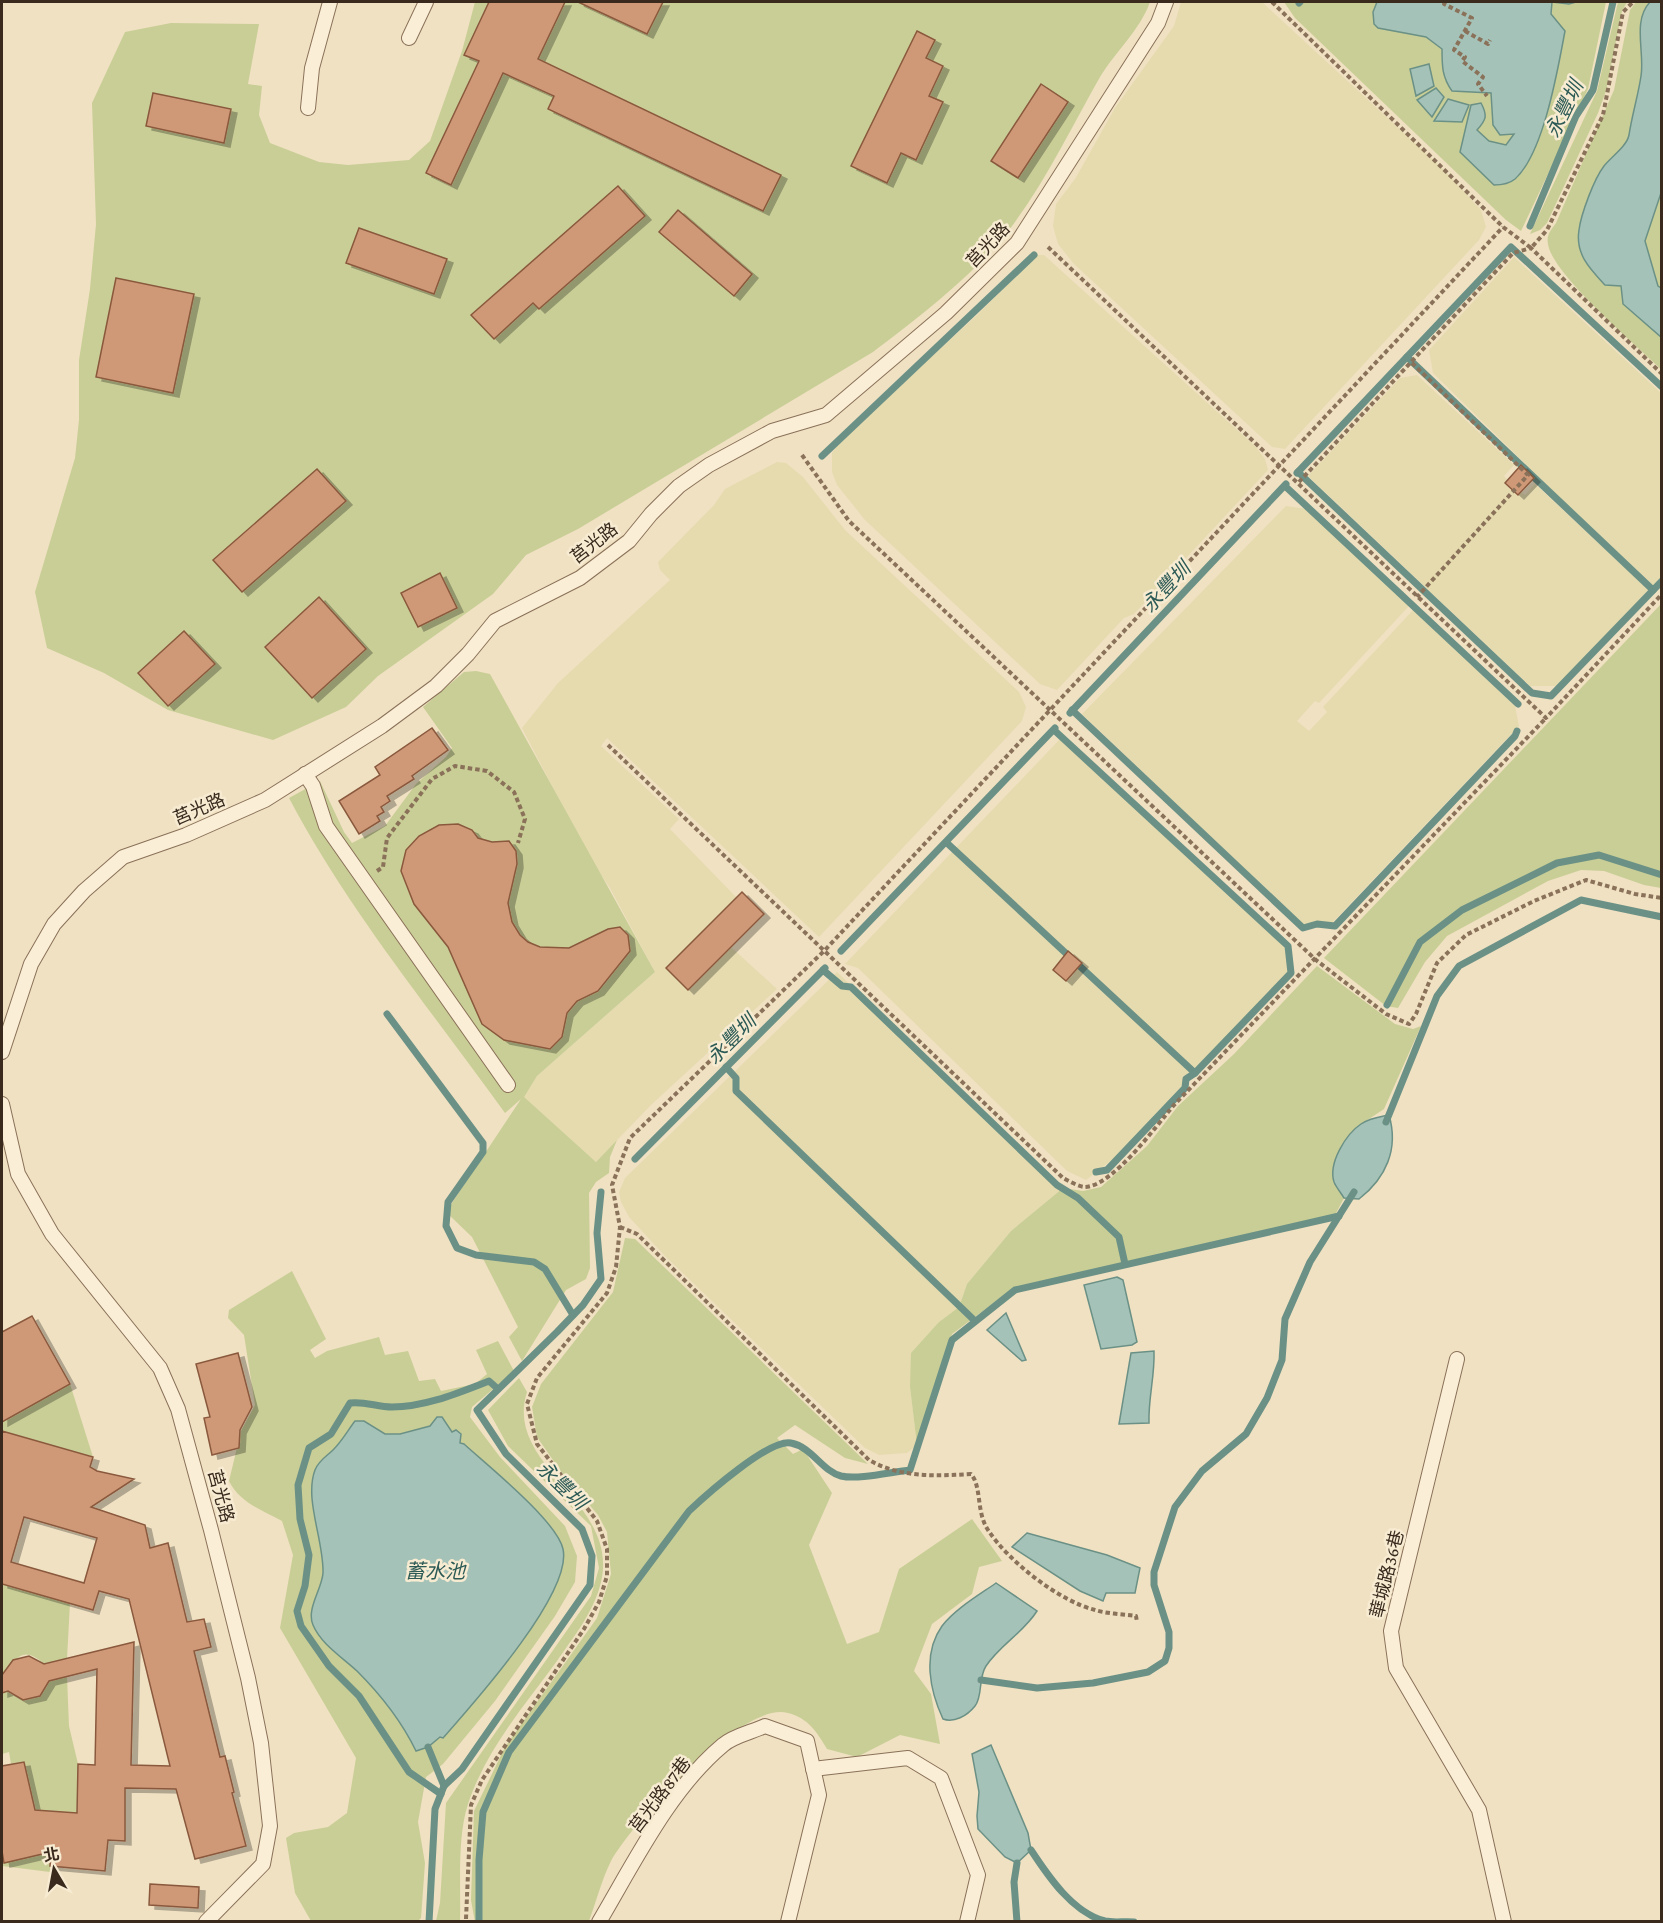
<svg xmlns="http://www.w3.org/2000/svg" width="1663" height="1923" font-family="'Crimson Pro','Noto Sans TC',serif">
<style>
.farmland{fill:#e5dbaf}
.green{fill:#c9ce96}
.water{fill:#a5c2b8;stroke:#6b9186;stroke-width:1.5}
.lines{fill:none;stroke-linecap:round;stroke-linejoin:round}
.stream{stroke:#6b9186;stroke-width:7}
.building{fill:#cf9977;stroke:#8a593e;stroke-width:1.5;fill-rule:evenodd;filter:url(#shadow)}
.lane-casing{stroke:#8a7159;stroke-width:16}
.path{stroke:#8a7159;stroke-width:4;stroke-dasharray:4.5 3;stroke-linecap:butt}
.lane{stroke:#faeed6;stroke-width:14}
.labels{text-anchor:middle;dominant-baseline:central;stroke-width:5;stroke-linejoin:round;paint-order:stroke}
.street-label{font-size:18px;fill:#392a1d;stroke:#f7ebd2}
.water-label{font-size:20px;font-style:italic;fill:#2c5a55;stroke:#f7ebd2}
</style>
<defs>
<filter id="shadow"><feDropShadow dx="6" dy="4" stdDeviation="0" flood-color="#0004"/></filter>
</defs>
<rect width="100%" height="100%" fill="#f0e1c2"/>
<!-- farmland -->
<g class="farmland">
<polygon points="1181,2 1262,2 1444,170 1481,210 1486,227 1479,240 1285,449 1272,447 1074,264 1058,244 1053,226 1056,204 1075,179 1115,108 1174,26"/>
<polygon points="1037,255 1044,255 1255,446 1265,459 1268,470 1134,614 1124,618 1057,690 1040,684 865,520 837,485 832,472 832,453 842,439 976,316"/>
<polygon points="1514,257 1661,393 1662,579 1656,585 1652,585 1561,499 1433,373 1429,350"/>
<polygon points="1417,375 1514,465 1504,476 1508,480 1505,483 1517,495 1521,492 1525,495 1535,484 1649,590 1557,686 1530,686 1308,476 1400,378"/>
<polygon points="777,462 786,463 803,477 845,530 1019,692 1026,707 1022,721 819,937 607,738 601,746 679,819 670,829 737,898 666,968 688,990 731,947 777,989 651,1105 596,1162 523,1097 537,1076 655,972 610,888 590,859 522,728 558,683 670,580 660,570 658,562 714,505 725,489"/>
<polygon points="1286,506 1307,509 1409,606 1319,703 1315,701 1297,721 1309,731 1327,712 1323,707 1413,610 1515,706 1519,726 1333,922 1308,929 1082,714"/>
<polygon points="1063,736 1286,947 1290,973 1195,1070 1191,1071 1183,1079 1183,1086 1118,1155 1086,1180 1067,1171 858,968 845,964"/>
<polygon points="837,972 1063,1188 1011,1231 967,1284 959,1307 939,1322 910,1387 917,1445 907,1453 879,1455 865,1448 665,1256 629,1217 621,1202 619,1192 625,1178"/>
</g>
<!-- green -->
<g class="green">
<path d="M475,2h675c-10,28 -34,49 -50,75 -29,51 -55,106 -91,153 -33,43 -92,89 -136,122l-295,177 -52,26 -33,39 -115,82 -32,31 -73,33 -105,-30 -64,-37 -57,-25 -12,-56 40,-134 4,-38v-60l11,-71 6,-65 -4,-121 33,-71 46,-9 88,1 -11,60 14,2 -3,29 11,28 49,19 29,3 61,-5 21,-19 32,-90z"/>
<polygon points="1284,2 1606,2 1588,89 1521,231 1506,220 1295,18"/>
<polygon points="1618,2 1627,2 1622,11 1606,91 1598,113 1547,223 1540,230 1530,234 1597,91"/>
<path d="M1636,2h25v367c-24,-23 -109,-95 -113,-125 -2,-9 3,-14 8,-21l58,-133 16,-80z"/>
<polygon points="1661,604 1661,888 1644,885 1604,871 1581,870 1548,881 1447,936 1425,962 1398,1008 1386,1006 1324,958"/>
<path d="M476,671l14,3 165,298 -118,104 -13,21 72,65 21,-22 -7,17 -1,16 -13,9 -7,11 1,75 -4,11 -20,11 -44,71 -13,-24 9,-10 -46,-90 -26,-25 75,-113 -16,14c-74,-103 -157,-203 -216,-315l31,-17 24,51 8,11 33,-17 31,-42 30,-27 6,-9 -29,-41 41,-35z"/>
<polygon points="1317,966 1395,1024 1413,1029 1421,1026 1384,1109 1360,1125 1333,1181 1344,1198 1335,1215 1015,1287 952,1334 917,1445 910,1387 911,1353 939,1322 959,1307 967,1284 1011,1231 1063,1188 1083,1191 1101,1187 1147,1146 1178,1106 1234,1054"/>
<path d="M625,1238l10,1 233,225 -23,-6 -50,-33 -18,13 16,16 10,-5 29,44 -23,52 38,99 32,-12 20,-63 73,-50 30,42 -23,6 -7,27 -40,30 -18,47 17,23 9,50 -40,-9 -43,22 -30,-8c-10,-17 -19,-31 -39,-36 -46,-13 -156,110 -177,148 -9,18 -15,41 -22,60l-114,1 -4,-22 3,-89 31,-64 92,-129 14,-44 -4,-42 -9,-17 -36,-42 -25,-36 -5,-30 9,-23 72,-92z"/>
<path d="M292,1271l34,68 -16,11 5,8 12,-7 52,-14 6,18 23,-4 11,30 16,-2 6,12 34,-7 12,-10 -11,-24 22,-9 16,30 -42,36 -2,10 30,40 65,69 12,30 -2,26 -20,34 -60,85 -52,63 -17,13 -8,45 7,41 -4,55 -3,3h-107l-16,-28 -9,-55 8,-5 34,-6 19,-14 9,-55 -76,-130 13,-73 -11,-34c-20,-11 -42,-18 -53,-40l12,-50 14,-26 -11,-70 -16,-17 1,-8z"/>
<path d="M519,1378l8,14c-24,75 93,109 74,190 -7,30 -27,54 -44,79 -33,45 -71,89 -89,143 -11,33 -7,82 -8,117h-24l4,-18 6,-100 145,-207 8,-28 -8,-42 -83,-80 -20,-36z"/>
<polygon points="70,1384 93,1457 2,1431 2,1422"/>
<path d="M2,1584l68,19 -3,56 -23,5c-23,-21 -29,-2 -42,11z"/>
<path d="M67,1677l2,49 9,38 3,50 -26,-2 -5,60 -48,-6v-15l3,12 32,-44 -13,-57 -13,2 -2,-12 -7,2v-61l6,-2c16,14 33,10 41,-10z"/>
</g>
<!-- water -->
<g class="water">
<path d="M1377,2h199l-7,2 -17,-2 -1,12 14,17c-7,37 -21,122 -50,148 -6,5 -13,6 -21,6l-34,-33 11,-47 10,-2c7,13 5,17 -4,27l12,11 17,4 8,-11 -14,1 -7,-10 -2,-32 -39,-2c-10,-14 -10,-25 -10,-42l-16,-12 -48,-9 -4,-4 -1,-12z"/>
<path d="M1650,2h11v191l-16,48 13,45 3,2v49l-38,-33 -2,-18 -16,-1c-15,-16 -30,-31 -26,-55 2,-16 15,-51 25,-64 7,-9 23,-20 25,-31 3,-20 9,-39 12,-59 4,-23 -9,-55 9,-74z"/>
<polygon points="1429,64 1434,86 1416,96 1410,69"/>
<polygon points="1436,88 1444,97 1432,117 1417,100"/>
<polygon points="1448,99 1469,105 1462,122 1434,121"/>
<path d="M1389,1115c10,34 -3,63 -30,84l-15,-1c-3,-5 -8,-11 -10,-16 -6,-19 12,-48 27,-58 9,-6 18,-7 28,-9z"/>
<polygon points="1117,1277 1123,1280 1137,1342 1132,1345 1101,1349 1084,1285"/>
<polygon points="1006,1313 1026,1360 1022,1361 987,1330"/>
<path d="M1154,1351c1,25 -6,48 -5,72l-30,1 12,-71z"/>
<path d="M437,1417h5l10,15 4,-2 5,4 -1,9 4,1c23,21 93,77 99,105 10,44 -91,156 -120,189l-3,-1 -12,10 -12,4c-14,-29 -36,-57 -59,-80 -15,-14 -36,-27 -44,-46 -7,-16 9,-36 10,-52 1,-32 -19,-74 -8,-103 4,-10 12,-14 18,-20 9,-9 15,-20 22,-29h9l21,13h15l30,-8z"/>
<polygon points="1027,1533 1107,1555 1140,1568 1135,1593 1106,1593 1103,1601 1080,1591 1012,1547"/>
<path d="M996,1583l41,28c-13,21 -37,34 -51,55 -8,12 -3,30 -11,40 -8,10 -21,17 -32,13 -13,-28 -21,-65 -1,-93 13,-17 37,-31 54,-43z"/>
<polygon points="991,1745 1028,1833 1031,1850 1017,1863 1005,1857 978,1829 977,1816 979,1792 972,1754"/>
</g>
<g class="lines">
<!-- stream -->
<g class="stream">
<polyline points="1299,3 1300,2"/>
<polyline points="1530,226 1576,116 1593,90 1613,2"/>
<polyline points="1407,357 1653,590"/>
<polyline points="822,456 1034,255"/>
<polyline points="1298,472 1532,693 1551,696 1662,581"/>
<polyline points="1297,473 1511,247 1662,387"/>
<polyline points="1285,486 1518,704"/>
<polyline points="1072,710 1303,928 1317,924 1335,926 1515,736 1517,731"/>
<polyline points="1070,713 1286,484"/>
<polyline points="947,843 1195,1073 1291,973 1288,946 1054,730"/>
<polyline points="841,951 1055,728"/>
<polyline points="823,970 842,986 851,987 1057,1185 1078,1198 1119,1237 1125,1264"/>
<polyline points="1387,1005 1420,942 1462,910 1557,863 1599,855 1662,875"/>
<polyline points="387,1014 483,1143 483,1152 448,1202 446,1226 457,1248 476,1255 534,1262 545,1269 573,1315"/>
<polyline points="726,1067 736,1078 736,1091 975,1321"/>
<polyline points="1386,1122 1437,996 1459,966 1581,900 1662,917"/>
<polyline points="635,1159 825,968"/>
<polyline points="1096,1172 1107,1170 1185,1088 1186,1079 1195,1073"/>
<polyline points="981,1680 1037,1688 1093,1683 1148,1672 1165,1661 1169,1648 1169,1632 1154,1585 1154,1572 1175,1507 1202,1471 1246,1434 1267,1398 1282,1360 1285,1319 1310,1262 1354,1192"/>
<polyline points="428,1747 444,1786"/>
<path d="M441,1794l-32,-22 -50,-76 -30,-30 -28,-40 -4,-15 8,-25 4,-31 -9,-36 -2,-34 11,-37 22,-14 19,-31c15,-2 27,4 42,4 33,0 66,-14 97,-26l9,8"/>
<path d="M1031,1850c17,26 42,63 74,71 9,2 20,0 29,1"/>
<polyline points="1017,1863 1014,1882 1017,1922"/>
<polyline points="429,1922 435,1809 444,1786 462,1769 590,1585 592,1556 582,1529 506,1454 477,1410 557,1332 583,1305 601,1279 597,1233 601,1192"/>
<path d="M479,1922v-62l4,-48 26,-60 180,-241c17,-16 81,-73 102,-68 21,4 31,28 50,33 17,4 50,-4 69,-6l42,-130 63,-50 324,-74"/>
</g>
</g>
<!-- building -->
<g class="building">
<polygon points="489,2 565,2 538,59 781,175 763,211 548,109 554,96 503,73 451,185 426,173 479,61 464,55"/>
<polygon points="578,2 663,2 647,34"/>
<polygon points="917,31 935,40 926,58 943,66 929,96 943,102 916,160 901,153 887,183 851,166"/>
<polygon points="1041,84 1068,102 1018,178 991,161"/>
<polygon points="153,93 231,109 224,143 146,126"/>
<polygon points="618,186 645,216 539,309 533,303 494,339 471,315"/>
<polygon points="678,210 752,274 734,296 659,232"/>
<polygon points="359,228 447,259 434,294 346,263"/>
<polygon points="116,278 194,294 173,393 96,377"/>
<polygon points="1521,465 1534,478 1518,495 1505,483"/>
<polygon points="317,469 346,501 242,592 213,560"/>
<polygon points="440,573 457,608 418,627 401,593"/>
<polygon points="319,597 366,649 312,698 265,647"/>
<polygon points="184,631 215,664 168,706 138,673"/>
<polygon points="432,728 448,750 412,776 414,779 387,796 390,801 381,807 384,812 377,816 380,821 359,834 339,801 380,775 375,767"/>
<polygon points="458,824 472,830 478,838 492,842 509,841 516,851 517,864 508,903 512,922 520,935 528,942 540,947 569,948 608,929 620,927 628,935 630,951 598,991 577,1001 567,1013 562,1037 550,1049 504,1040 482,1024 448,947 414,904 401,871 406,850 419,836 439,825"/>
<polygon points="742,892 764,914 688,990 666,968"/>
<polygon points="1068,951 1082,963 1066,981 1053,970"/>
<polygon points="32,1316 70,1384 2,1422 2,1332"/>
<polygon points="238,1353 252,1407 240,1430 239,1448 212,1455 204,1418 210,1417 196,1364"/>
<path d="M2,1431l91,26 -3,10 7,4 37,8 -43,28 54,18 5,23 18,-5 19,79 17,-3 7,28 -17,4 26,106 5,-1 9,36 -2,1 14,53 -51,13 -19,-70 -51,-1v53l-17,-1 -3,31 -55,-5 1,-14 -47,11 -2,-12v-85l22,-4 11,48 42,3 1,-49 17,1 2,-96 -48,12 -9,15 -17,4 -15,-9 -6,2v-18l11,-15 16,-4 15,8 90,-22 -3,123 39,1 -41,-167 -30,-8 -6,19 -91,-26zM24,1517l73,21 -13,45 -73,-21z"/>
<polygon points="150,1884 199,1887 198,1908 149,1905"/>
</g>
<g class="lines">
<defs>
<g id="lane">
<polyline points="409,38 426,2"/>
<polyline points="308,108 312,68 330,2"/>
<polyline points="305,774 313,786 326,826 508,1085"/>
<polyline points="2,1052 31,964 54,924 84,891 123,857 186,835 265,800 382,726 436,686 468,654 495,621 580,578 629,541 651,514 679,486 709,465 772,431 826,415 946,313 1017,243 1158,23 1166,2"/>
<polyline points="2,1104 18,1174 52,1234 160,1368 178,1409 211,1530 248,1678 261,1743 270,1826 263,1864 206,1922"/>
<polyline points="1457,1359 1391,1631 1396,1668 1479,1810 1504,1922"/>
<polyline points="813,1769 908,1758 941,1778 978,1875 967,1922"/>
<path d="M599,1922c35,-59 71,-133 124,-177 10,-9 29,-13 42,-19l42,15 12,54 -31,127"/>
</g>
</defs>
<!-- lane casing -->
<use href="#lane" class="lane-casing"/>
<!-- path -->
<g class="path">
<polyline points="1272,2 1503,227 1531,248 1547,230 1603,115 1623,12 1633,2"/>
<polyline points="1445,2 1444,4 1472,18 1454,50 1465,57 1462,61 1483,77 1478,84 1487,96"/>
<polyline points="1465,31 1488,44 1490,40"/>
<polyline points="1048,247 1546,718 1662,594"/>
<polyline points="1412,363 1528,475 1417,597"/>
<polyline points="802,455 849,521 1316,960 1386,1014 1409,1024 1416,1014 1437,963 1466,935 1534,901 1586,880 1635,894 1662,898"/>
<polyline points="1299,482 1513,253 1531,248 1662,374"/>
<path d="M608,745l455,433c6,3 16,9 22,9 28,-1 71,-61 89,-82l372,-387"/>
<polyline points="377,871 383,867 387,838 432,779 455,766 487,771 514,792 525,819 518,843"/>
<path d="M620,1227l17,7 232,226c31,18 67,16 102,14 11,13 5,38 17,56 20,31 71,71 107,80 13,4 28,4 41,6l1,6"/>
<polyline points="466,1919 471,1805 482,1780 584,1629 599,1602 607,1576 607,1549 597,1521 537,1444 527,1404 537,1378 607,1293 616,1267 620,1227 612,1185 630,1138 824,951 1503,227"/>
</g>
<!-- lane -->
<use href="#lane" class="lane"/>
</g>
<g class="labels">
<!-- street labels -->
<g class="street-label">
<text transform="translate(988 245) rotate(-47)">莒光路</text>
<text transform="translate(594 543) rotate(-38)">莒光路</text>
<text transform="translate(199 809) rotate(-23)">莒光路</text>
<text transform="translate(221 1496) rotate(75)">莒光路</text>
<text transform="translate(1387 1574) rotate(-76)">華城路36巷</text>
<text transform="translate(660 1795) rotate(-53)">莒光路87巷</text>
</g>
<!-- water labels -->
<g class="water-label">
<text transform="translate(1564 109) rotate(-64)">永豐圳</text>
<text transform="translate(1166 587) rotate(-47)">永豐圳</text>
<text transform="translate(731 1039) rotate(-45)">永豐圳</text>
<text transform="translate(562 1485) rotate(44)">永豐圳</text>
<text x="435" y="1571">蓄水池</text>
</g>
</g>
<!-- border -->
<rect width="1663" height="1923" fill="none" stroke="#392a1d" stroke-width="6"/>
<!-- north arrow -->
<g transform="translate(54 1869) rotate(350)" stroke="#f7ebd2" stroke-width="4.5" paint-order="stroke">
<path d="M0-4.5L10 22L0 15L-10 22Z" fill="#392a1d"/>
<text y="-9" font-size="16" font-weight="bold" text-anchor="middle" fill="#392a1d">北</text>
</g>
</svg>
